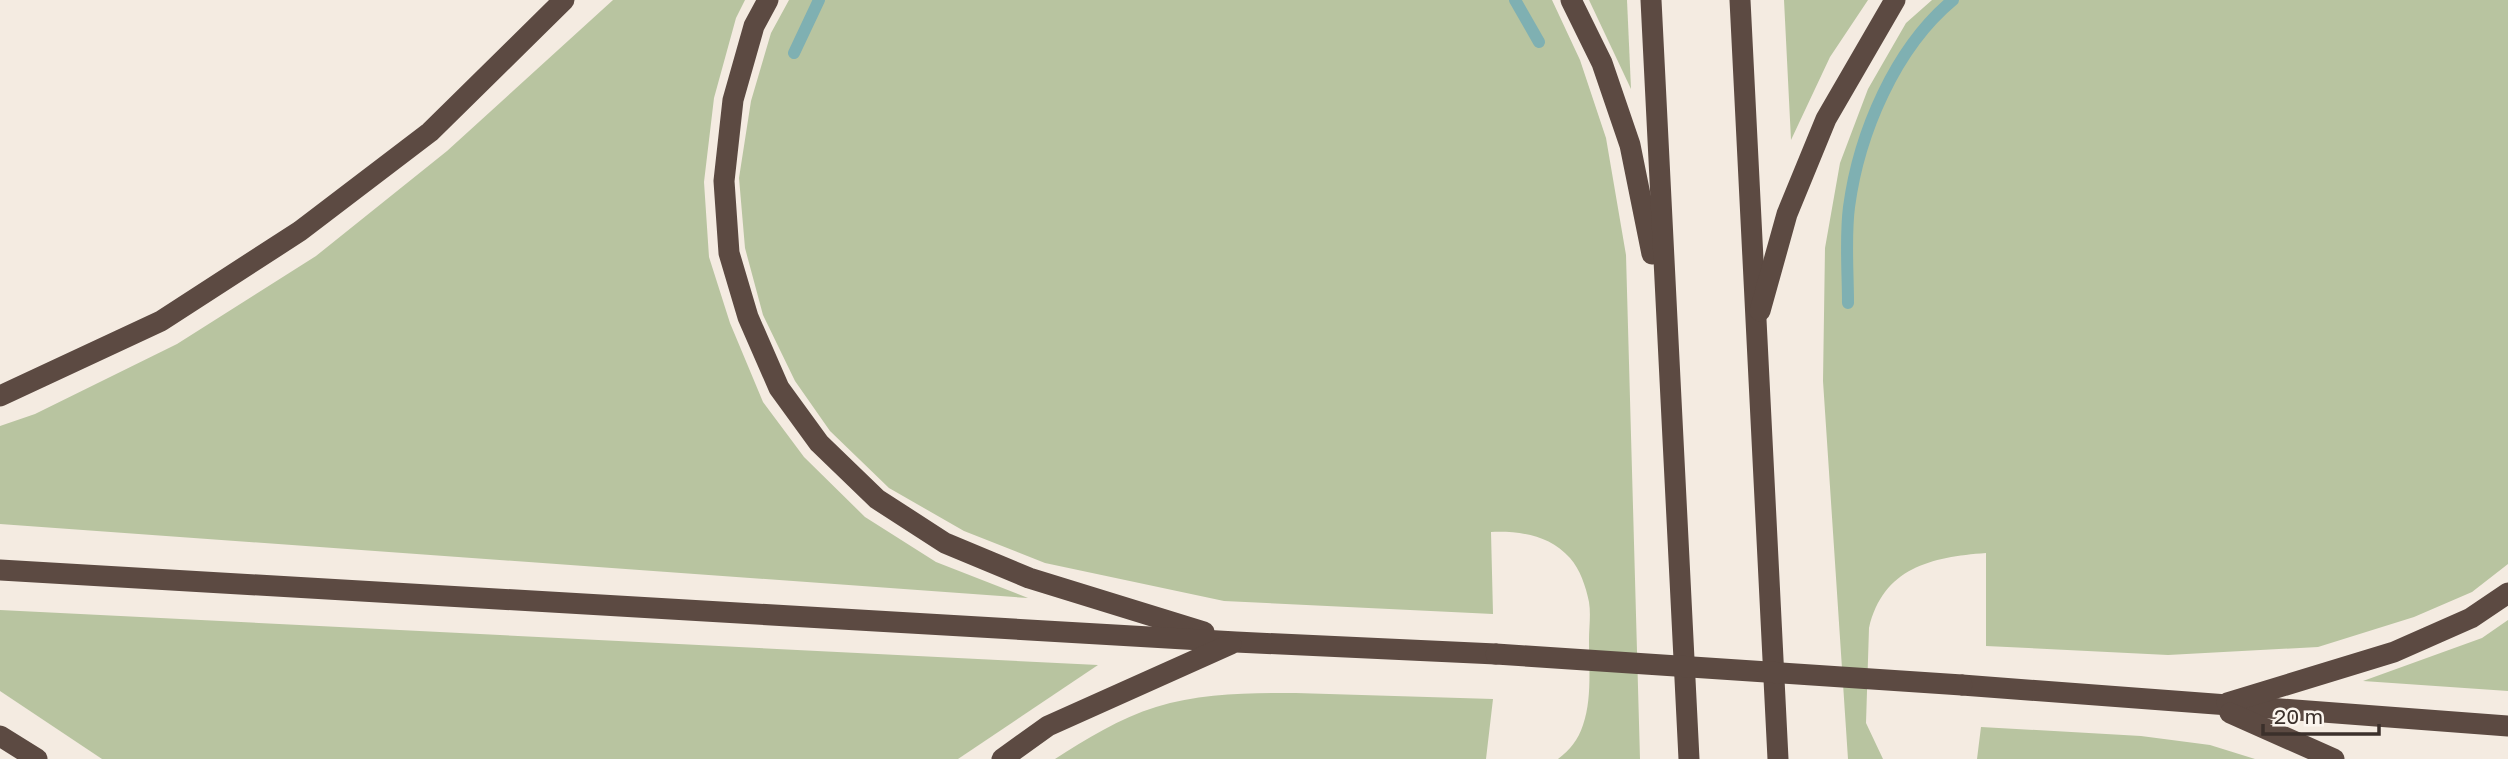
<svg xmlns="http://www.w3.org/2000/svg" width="2508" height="759" font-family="'Golos Text',sans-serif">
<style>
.green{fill:#b8c4a0}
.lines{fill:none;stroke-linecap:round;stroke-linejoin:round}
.stream{stroke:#7fb0b2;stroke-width:12}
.highway{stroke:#5c4a42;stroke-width:21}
.highway-bridge{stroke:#5c4a42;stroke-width:21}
</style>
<rect width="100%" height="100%" fill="#f4ebe1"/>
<!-- green -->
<g class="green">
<polygon points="613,0 745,0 736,18 714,98 704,182 709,257 730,323 763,402 804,457 865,517 936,562 1028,598 0,524 0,426 35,414 177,344 316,256 447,151"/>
<path d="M789,0h763l28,60 26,78 20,117 14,504h-82c12,-9 20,-19 25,-34 9,-26 6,-57 6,-85 0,-12 2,-26 0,-38 -3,-15 -9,-33 -19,-44 -21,-23 -49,-27 -79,-26l2,82 -269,-13 -179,-38 -81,-32 -75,-43 -59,-57 -35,-50 -32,-66 -18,-67 -6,-70 12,-77 20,-68z"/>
<polygon points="1589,0 1627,0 1631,89"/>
<polygon points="1784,0 1868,0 1830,57 1791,140"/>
<path d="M1932,0h576v564l-36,28 -58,25 -96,30 -150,8 -182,-9v-93c-55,4 -103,15 -117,75l-3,95 17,36h-35l-25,-378 2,-133 15,-85 28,-74 38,-66z"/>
<polygon points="0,610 1098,665 958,759 102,759 0,691"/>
<polygon points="2508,620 2508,691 2363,681 2482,638"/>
<path d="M1296,693l197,6 -7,60h-431c31,-20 65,-41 101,-52 45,-14 93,-14 140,-14z"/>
<polygon points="1981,727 2141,736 2210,745 2255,759 1977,759"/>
</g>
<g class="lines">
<!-- stream -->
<g class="stream">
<polyline points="1515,0 1539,42"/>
<polyline points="794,53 819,0"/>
<path d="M1848,303c0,-31 -3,-65 1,-96 10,-74 46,-159 104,-207"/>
</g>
<!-- highway -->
<g class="highway">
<polyline points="768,0 754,26 733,100 724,181 729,253 748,317 779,388 819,443 877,499 945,543 1029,578 1204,632"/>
<polyline points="1571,0 1602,63 1630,145 1652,254"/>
<polyline points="1651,0 1689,759"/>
<polyline points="1740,0 1778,759"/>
<polyline points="1760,311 1787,214 1826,119 1895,0"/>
<polyline points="0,396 161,321 300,231 430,132 564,0"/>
<polyline points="0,570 1236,642 1496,654"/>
<polyline points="1962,685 2508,726"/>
<polyline points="2227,703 2394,652 2471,618 2508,593"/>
<polyline points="2230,713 2334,759"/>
<polyline points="0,736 37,759"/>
<polyline points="1002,759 1048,726 1231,644"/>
</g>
<!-- highway-bridge -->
<polyline class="highway-bridge" points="1496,654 1962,685"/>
</g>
<!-- scale -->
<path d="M2263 724v10h116v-10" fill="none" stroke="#3b302b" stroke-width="3.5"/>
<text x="2274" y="724" font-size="21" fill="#3b302b" stroke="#fbf5ee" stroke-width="5" paint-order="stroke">20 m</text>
</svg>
